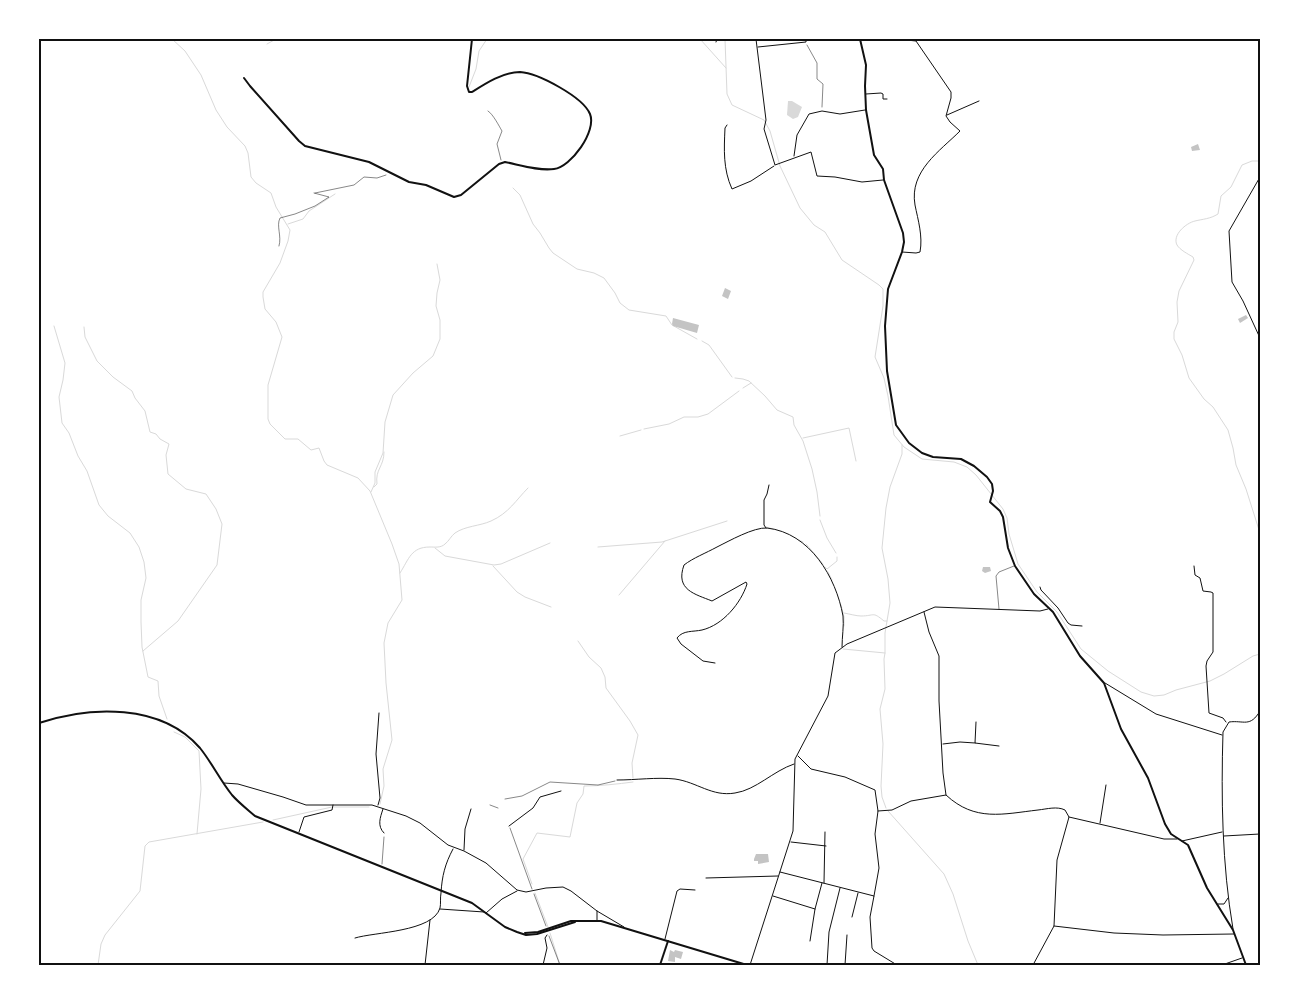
<svg xmlns="http://www.w3.org/2000/svg" width="1299" height="1004" font-family="'Public Sans',sans-serif">
<style>
.water{fill:#d9d9d9}
.lines{fill:none;stroke-linecap:round;stroke-linejoin:round}
.stream{stroke:#d9d9d9;stroke-width:1}
.building{fill:#c4c4c4}
.path{stroke:#111;stroke-width:0.5}
.service{stroke:#111;stroke-width:0.5}
.minor{stroke:#111;stroke-width:1}
.tertiary{stroke:#111;stroke-width:2}
.secondary{stroke:#111;stroke-width:2}
.neatline{fill:none;stroke:#111;stroke-width:2}
</style>
<rect width="100%" height="100%" fill="#fff"/>
<!-- water -->
<polygon class="water" points="788,101 792,101 802,107 798,117 793,119 787,115"/>
<g class="lines">
<!-- stream -->
<g class="stream">
<polyline points="172,39 185,51 201,75 216,110 227,127 245,146 248,153 251,177 256,183 271,193 276,207 290,230 288,241 280,263 263,292 263,297 265,309 276,322 282,337 268,385 268,419 270,424 285,439 298,439 311,450 319,448 324,461 327,465 358,478 370,491 392,544 399,564 402,600 388,623 384,643 386,683 392,740 383,769 384,786 380,804"/>
<polyline points="700,39 726,68"/>
<polyline points="725,39 727,94 732,105 764,120 770,131 780,166 800,208 814,225 825,232 842,260 879,285 883,289 883,306 875,357 884,378 888,396 894,435 904,447 922,459 954,462 967,467 976,475 1003,509 1007,518 1009,534 1018,564 1037,592 1057,612 1081,649 1108,671 1141,692 1154,696 1164,695 1176,690 1210,681 1224,674 1253,656 1260,654"/>
<polyline points="267,44 276,39"/>
<polyline points="469,87 476,69 479,51 487,39"/>
<path d="M1260,161h-8l-10,4 -11,22 -10,9 -3,18c-8,5 -15,5 -23,7 -9,2 -23,14 -18,24 3,5 11,9 16,12l1,3 -15,31 -2,11 1,20 -4,10v7l8,16 7,23 15,21 9,8 15,23 5,18 3,17 10,24 14,44"/>
<polyline points="513,188 520,195 533,224 540,233 549,248 553,253 577,269 594,273 604,278 615,293 620,303 629,310 666,316 672,325 697,339"/>
<polyline points="288,224 303,219 309,211 335,194"/>
<polyline points="54,326 65,363 63,380 59,397 62,423 69,433 78,456 87,471 99,505 108,516 130,533 139,547 144,562 146,578 141,600 141,622 142,647 148,677 158,681 159,696 167,719"/>
<polyline points="84,327 85,337 97,361 113,377 132,391 135,398 145,411 150,432 156,434 160,439 169,444 166,455 168,474 186,489 206,494 216,509 222,524 217,565 178,621 143,651"/>
<polyline points="702,341 709,345 732,377"/>
<polyline points="735,378 743,379 749,381 765,396 777,410 793,417 794,425 803,441 812,469 817,492 820,516"/>
<polyline points="743,388 751,383"/>
<polyline points="644,429 669,424 684,417 698,417 708,414 739,391"/>
<polyline points="620,436 641,430"/>
<polyline points="803,438 849,428 856,461"/>
<path d="M374,487l3,-3c-2,-15 7,-17 7,-32"/>
<polyline points="371,492 375,483 375,472 383,453 385,422 393,395 413,373 433,356 440,339 440,320 436,306 437,293 440,280 437,264"/>
<polyline points="820,520 827,538 836,553"/>
<polyline points="766,527 773,529"/>
<polyline points="799,540 803,542"/>
<polyline points="806,544 823,564"/>
<polyline points="598,547 662,542 727,521"/>
<polyline points="435,548 445,556 494,565 501,564 550,543"/>
<polyline points="493,566 517,592 525,597 551,607"/>
<polyline points="825,567 827,569 837,561 837,557"/>
<polyline points="828,572 832,580"/>
<path d="M400,573c9,-14 11,-26 30,-26 5,0 11,1 15,-3 4,-3 6,-8 10,-11 10,-7 25,-7 36,-12 18,-8 25,-21 37,-33"/>
<polyline points="619,595 665,541"/>
<polyline points="841,605 844,617 844,626"/>
<path d="M844,613c6,1 12,3 17,3 14,0 11,-5 23,5h3"/>
<polyline points="578,641 589,657 601,668 605,677 606,688 630,721 638,735 632,763 633,778"/>
<polyline points="843,649 885,653"/>
<polyline points="174,732 185,737 199,751 201,789 197,834"/>
<polyline points="886,808 882,797 881,786 883,744 880,709 885,689 884,659 885,653 885,633 890,603 888,579 882,548 886,508 890,487 902,454 902,445"/>
<polyline points="888,811 944,874 953,894 968,941 978,965"/>
<polyline points="273,820 332,807 369,807"/>
<path d="M532,884l-9,-25 14,-26 33,4 7,-34 6,-9 1,-8c16,0 34,-2 49,-4"/>
<polyline points="535,893 548,927"/>
<polyline points="550,933 560,965"/>
<polyline points="98,965 101,944 105,935 140,891 145,846 149,842 263,822"/>
</g>
</g>
<!-- building -->
<g class="building">
<polygon points="1198,144 1200,150 1192,151 1191,147"/>
<polygon points="725,288 731,291 728,299 722,296"/>
<polygon points="1246,315 1248,318 1240,323 1238,319"/>
<polygon points="673,318 699,325 697,333 673,326 672,324"/>
<polygon points="983,567 990,567 991,571 985,573 982,571"/>
<polygon points="756,854 768,854 769,862 758,864 758,861 754,861 754,859"/>
<polygon points="670,950 674,952 675,950 683,952 681,959 675,957 675,962 668,961"/>
</g>
<g class="lines">
<!-- path -->
<g class="path">
<polyline points="807,45 817,63 817,79 823,84 822,107"/>
<path d="M488,111c5,3 11,15 14,20l-5,13 4,16"/>
<polyline points="315,193 354,185 364,177 377,178 386,175"/>
<path d="M279,246c3,-10 -3,-20 1,-28l15,-4 20,-8 14,-9 -15,-4"/>
<polyline points="505,799 522,796 550,782 598,785 615,781"/>
<polyline points="490,805 498,808"/>
<polyline points="510,828 532,889"/>
<polyline points="382,864 384,837"/>
<polyline points="534,894 546,926"/>
<polyline points="549,936 560,965"/>
</g>
<!-- service -->
<polyline class="service" points="999,609 996,576 999,572 1014,566"/>
<!-- minor -->
<g class="minor">
<polyline points="756,39 766,120 764,129 775,165 811,152 817,176 835,177 862,182 883,180"/>
<path d="M897,39l19,2 35,51v6l-5,18 4,6 10,9c-20,20 -51,40 -45,74 3,15 8,31 5,47l-4,1 -14,-1"/>
<polyline points="716,42 717,39"/>
<polyline points="758,47 806,42 806,39"/>
<polyline points="866,94 881,93 883,94 883,99 887,99"/>
<polyline points="947,115 979,101"/>
<path d="M727,125l-2,3c-1,22 -2,41 7,61l19,-8 23,-15"/>
<polyline points="794,156 797,135 809,114 822,111 840,114 865,110"/>
<polyline points="1260,177 1229,231 1232,282 1243,301 1260,338"/>
<polyline points="766,528 764,525 764,500 767,494 769,485"/>
<polyline points="1194,566 1195,575 1200,578 1203,591 1211,592 1213,593 1213,652 1207,661 1206,666 1209,713 1223,718 1226,722"/>
<polyline points="1040,587 1041,590 1058,608 1068,623 1071,625 1082,626"/>
<polyline points="924,612 929,632 939,656 939,701 943,773 946,795"/>
<path d="M715,663l-12,-2 -22,-17 -4,-6c6,-8 16,-6 25,-8 21,-5 39,-27 45,-46l-1,-2 -34,19c-17,-7 -37,-11 -28,-36 9,-7 22,-12 33,-18 12,-6 37,-20 50,-19 43,5 69,49 76,88 1,10 -1,21 -1,31"/>
<polyline points="1105,683 1156,714 1222,735"/>
<polyline points="976,722 975,743 999,746"/>
<polyline points="943,744 960,742 975,743"/>
<polyline points="798,756 811,769 845,777 875,790 878,811 875,834 879,868 874,896"/>
<path d="M617,780c19,0 40,-3 58,-1 22,3 37,18 60,14 21,-3 38,-22 59,-29"/>
<polyline points="224,783 238,784 283,797 306,805 372,805 406,816 420,823 448,845 464,851 486,863 517,890 526,892 546,888 563,887 571,891 597,911 624,927"/>
<polyline points="378,805 380,798 376,754 379,713"/>
<path d="M383,809c-3,9 -6,17 1,24"/>
<path d="M878,811l14,-1 19,-9 35,-6c29,27 57,19 92,15 9,-1 19,-4 27,0l4,7 -12,43 -3,66 -21,39"/>
<polyline points="1069,817 1164,839 1177,839"/>
<polyline points="1100,823 1106,785"/>
<polyline points="509,826 533,808 540,797 561,791"/>
<polyline points="299,832 304,817 332,810 333,805"/>
<polyline points="1224,836 1260,834"/>
<polyline points="1182,841 1222,832"/>
<polyline points="791,842 826,846"/>
<polyline points="464,850 465,829 471,809"/>
<polyline points="780,872 874,896 870,917 872,948 874,951 897,965"/>
<polyline points="706,878 778,876"/>
<polyline points="824,883 825,832"/>
<polyline points="773,896 815,909"/>
<polyline points="1218,904 1224,904 1228,898"/>
<polyline points="440,909 484,912"/>
<polyline points="597,911 597,920"/>
<polyline points="486,913 502,899 517,891"/>
<polyline points="852,917 858,893"/>
<polyline points="1054,926 1114,933 1163,935 1234,934"/>
<path d="M1233,929c-11,-65 -12,-131 -10,-197l6,-10c15,-2 21,6 31,-11"/>
<path d="M355,938c19,-6 78,-6 85,-30 1,-4 0,-10 1,-15 1,-17 4,-29 12,-44"/>
<polyline points="665,939 677,891 680,889 695,890"/>
<polyline points="810,941 815,909 822,883"/>
<polyline points="425,965 430,920"/>
<polyline points="543,965 547,948 545,938 547,935"/>
<polyline points="750,965 793,831 795,759 828,696 835,653 847,644 935,607 1040,611 1048,609"/>
<polyline points="827,965 829,932 840,888"/>
<polyline points="845,965 847,935"/>
<polyline points="1222,965 1242,958"/>
</g>
<!-- tertiary -->
<g class="tertiary">
<polyline points="860,39 866,65 865,86 866,110 874,155 883,169 884,180 903,233 904,242 902,252 888,289 885,326 887,371 896,425 909,443 922,453 933,457 961,459 974,466 987,477 992,484 993,491 990,502 1000,511 1003,517 1008,548 1015,566 1034,594 1053,612 1080,656 1104,683 1121,729 1148,778 1165,824 1171,834 1188,845 1207,888 1233,930 1246,965"/>
<path d="M244,78l6,8 49,55 6,5 64,16 40,20 17,3 28,12 7,-2 38,-31 6,-2c15,3 33,9 49,7 17,-2 43,-38 36,-55 -7,-17 -52,-41 -70,-42 -17,0 -34,11 -48,20h-3l-2,-6 5,-47"/>
<polyline points="660,965 668,941"/>
</g>
<!-- secondary -->
<g class="secondary">
<path d="M39,723c51,-17 122,-20 161,25 12,15 20,32 32,47 7,8 15,14 23,21l217,87 33,24 12,5 9,3 11,-1 38,-12"/>
<polyline points="525,933 538,932 571,921 601,921 747,965"/>
</g>
</g>
<!-- border -->
<rect width="1299" height="1004" fill="none" stroke="#ffffff" stroke-width="80"/>
<rect x="40" y="40" width="1219" height="924" class="neatline"/>
</svg>
